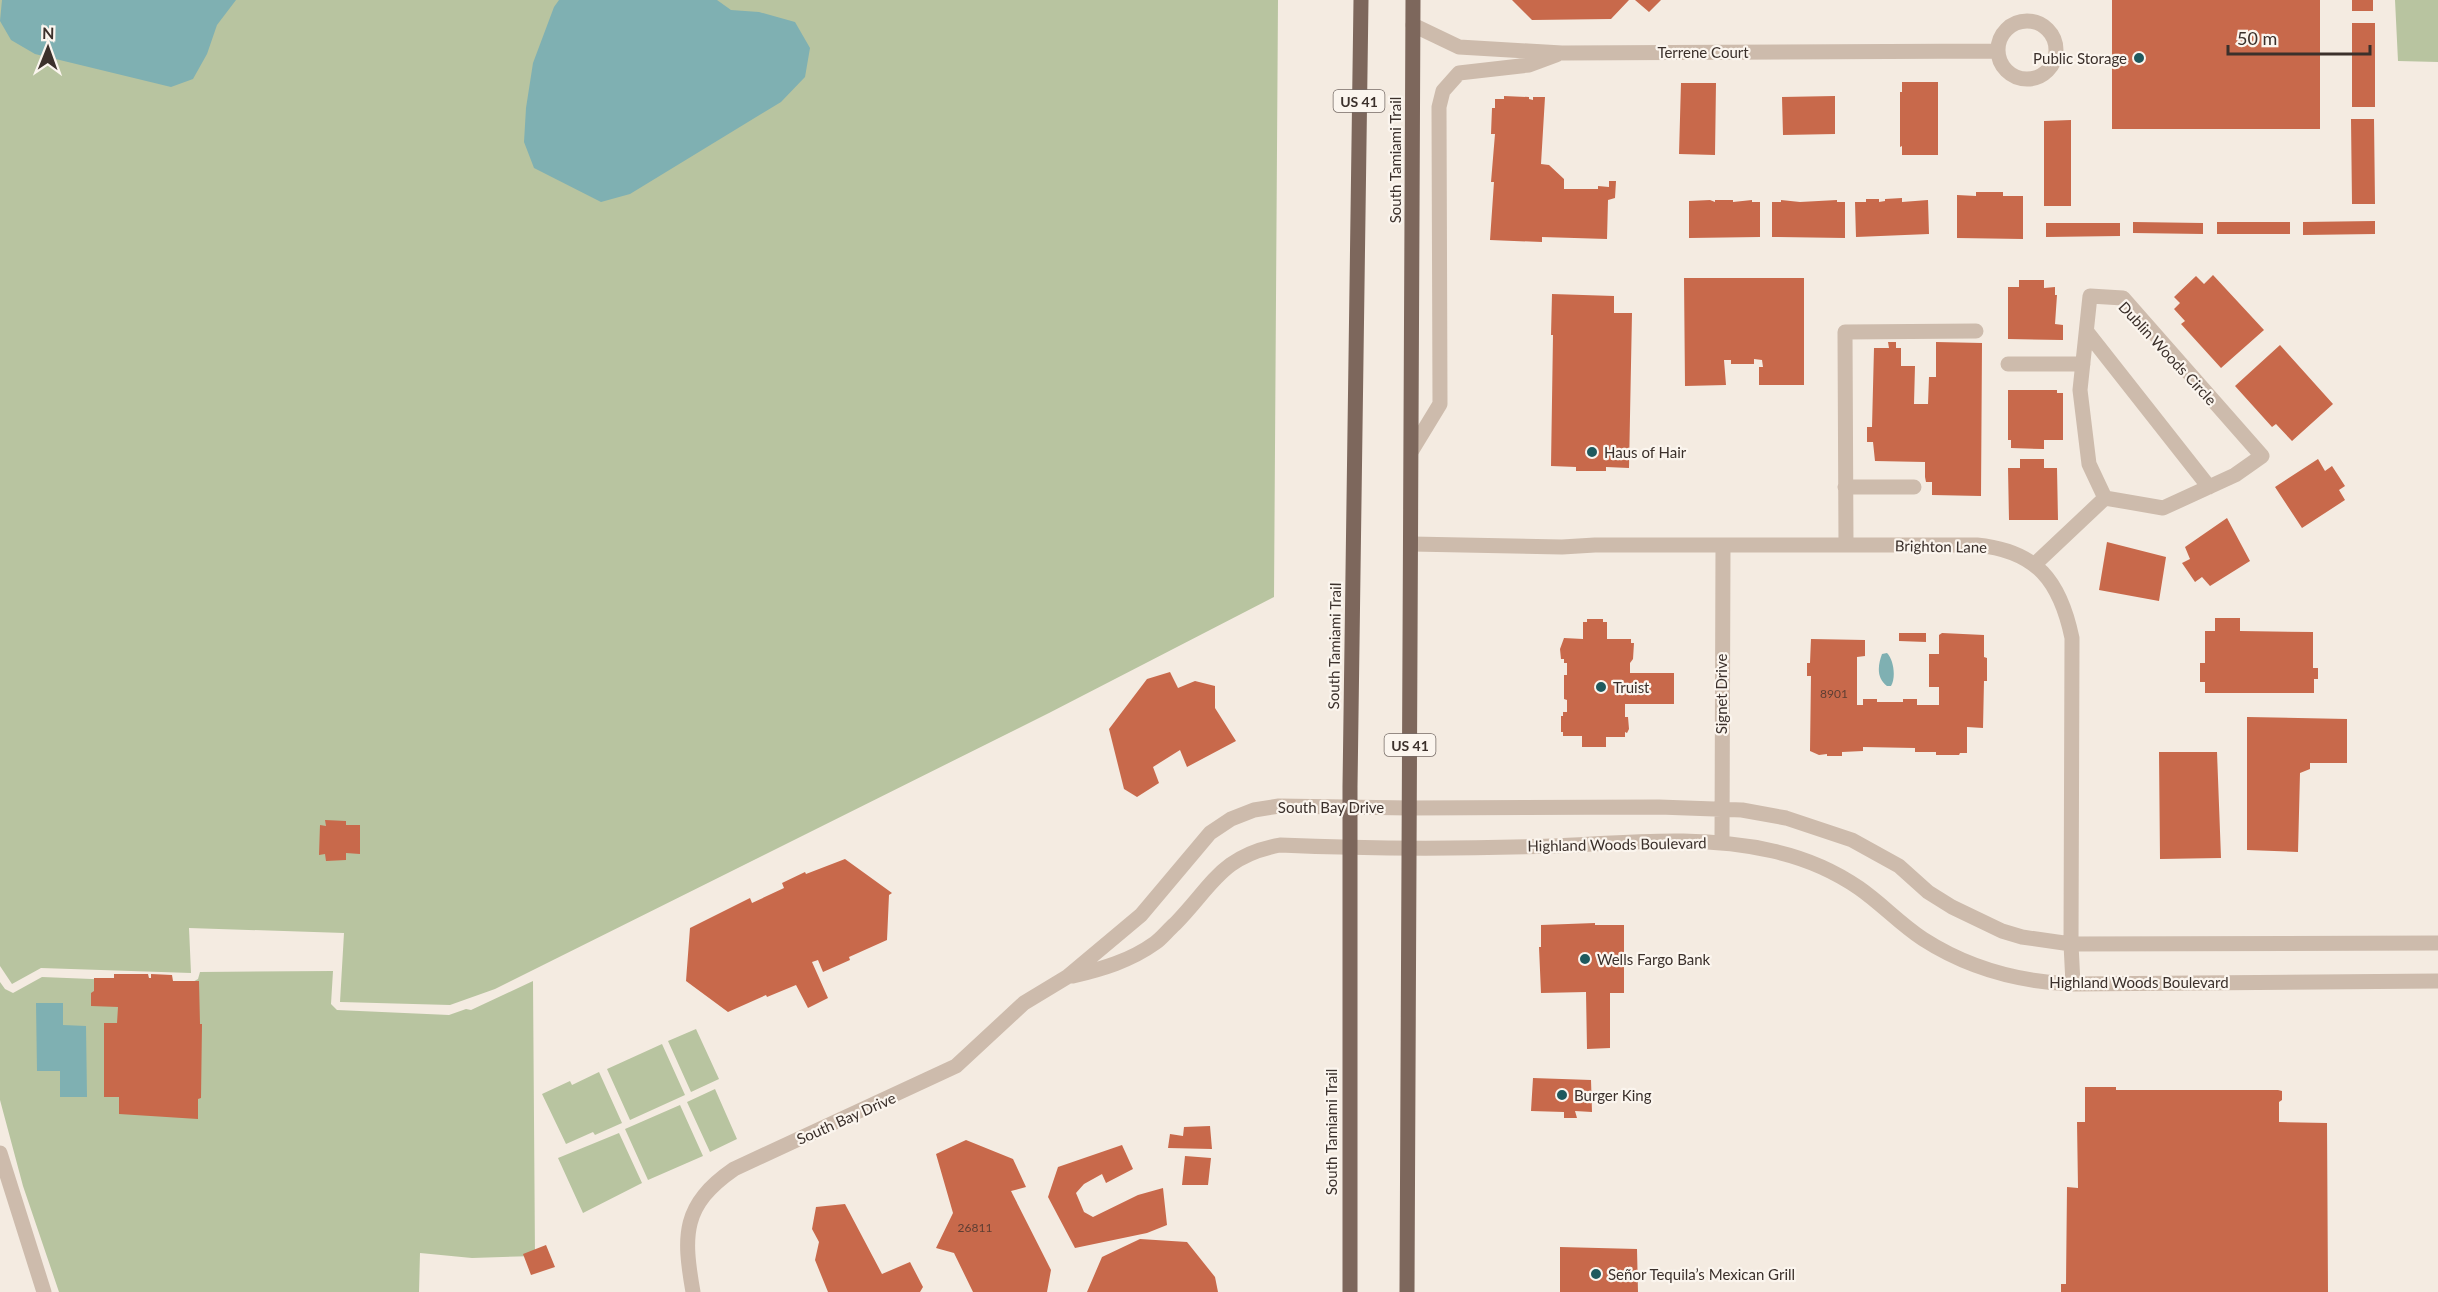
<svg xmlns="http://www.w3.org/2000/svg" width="2438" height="1292" font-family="Lato,sans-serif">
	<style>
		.green { fill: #b8c4a0 }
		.water { fill: #7fb0b2 }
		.building { fill: #c8694b }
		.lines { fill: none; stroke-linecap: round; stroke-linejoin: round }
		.minor { stroke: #cdbbac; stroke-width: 15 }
		.primary { stroke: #7d675c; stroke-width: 15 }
		.poi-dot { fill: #1f5a5e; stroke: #fbf5ee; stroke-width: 2 }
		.labels { text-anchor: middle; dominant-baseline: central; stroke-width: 4.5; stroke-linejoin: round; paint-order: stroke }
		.number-label { font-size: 12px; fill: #5e3e33 }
		.shield { fill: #fbf5ee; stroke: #756b66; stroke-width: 1.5 }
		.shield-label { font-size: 14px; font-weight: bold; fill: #3b302b }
		.street-label { font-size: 15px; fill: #3b302b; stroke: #fbf5ee }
		.poi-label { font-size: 15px; fill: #3b302b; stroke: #fbf5ee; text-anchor: start }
	</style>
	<rect width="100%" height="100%" fill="#f4ebe1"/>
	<path class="green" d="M 0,0 L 1278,0 L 1274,597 L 1049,713 L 495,989 L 450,1005 L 340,1002 L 344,933 L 189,928 L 191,973 L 41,968 L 12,984 L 0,966 Z
		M 2395,0 L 2438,0 L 2438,62 L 2398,61 Z
		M 333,971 L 331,1004 L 337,1010 L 449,1015 L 466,1009 L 471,1010 L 533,981 L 535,1256 L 472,1258 L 420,1253 L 419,1292 L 59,1292 L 23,1186 L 0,1100 L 0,982 L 5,989 L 13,993 L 42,977 L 191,983 L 198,979 L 200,972 Z
		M 696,1029 L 719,1079 L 691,1092 L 668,1041 Z
		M 662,1044 L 685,1095 L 630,1120 L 607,1069 Z
		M 599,1072 L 622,1123 L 595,1135 L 593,1132 L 566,1144 L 542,1094 L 570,1081 L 572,1085 Z
		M 715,1089 L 737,1139 L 710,1152 L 687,1102 Z
		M 680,1105 L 703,1156 L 648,1180 L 625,1129 Z
		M 619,1133 L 642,1183 L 583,1213 L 558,1158 Z"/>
	<path class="water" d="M 2,0 L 236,0 L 217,25 L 207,54 L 193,79 L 171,87 L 35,54 L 11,40 L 0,21 Z
		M 559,0 L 717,0 L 731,10 L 759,12 L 795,22 L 810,48 L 805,77 L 781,102 L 630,194 L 601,202 L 534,168 L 524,142 L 526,108 L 533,63 L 554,7 Z
		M 1887,653 C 1894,660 1896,678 1891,686 L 1887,686 C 1876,678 1878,665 1882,654 Z
		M 36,1003 L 63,1003 L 63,1025 L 86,1026 L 87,1097 L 60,1097 L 60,1071 L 37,1071 Z"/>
	<path class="building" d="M 1512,0 L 1629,0 L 1611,19 L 1532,20 Z
		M 1635,0 L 1661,0 L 1649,12 Z
		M 2112,0 L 2320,0 L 2320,129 L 2112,129 Z
		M 2352,0 L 2373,0 L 2373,11 L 2352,11 Z
		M 2352,23 L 2375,23 L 2375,107 L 2352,107 Z
		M 1902,82 L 1938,82 L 1938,155 L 1902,155 L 1902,146 L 1900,147 L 1900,92 L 1902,92 Z
		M 1681,83 L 1716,83 L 1715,155 L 1679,154 Z
		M 1504,96 L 1529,97 L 1529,99 L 1533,100 L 1533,97 L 1545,97 L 1541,164 L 1549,165 L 1564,179 L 1564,189 L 1598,189 L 1598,186 L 1609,187 L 1609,181 L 1616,181 L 1615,198 L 1608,200 L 1607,239 L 1542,237 L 1542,242 L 1490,240 L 1494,182 L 1491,182 L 1495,134 L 1491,134 L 1492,108 L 1495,108 L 1495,99 L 1504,99 Z
		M 1835,96 L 1835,134 L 1783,135 L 1782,97 Z
		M 2351,119 L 2374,119 L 2375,204 L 2352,204 Z
		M 2071,120 L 2071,206 L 2044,206 L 2044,121 Z
		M 1976,192 L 2003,192 L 2003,196 L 2023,196 L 2023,239 L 1957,238 L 1957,195 L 1976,196 Z
		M 1902,198 L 1902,202 L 1928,200 L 1929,234 L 1856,237 L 1855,202 L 1866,202 L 1866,199 L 1879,199 L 1879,202 L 1885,201 L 1885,199 Z
		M 1710,200 L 1715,202 L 1715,200 L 1733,200 L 1733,202 L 1752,200 L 1752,202 L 1760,202 L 1760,237 L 1689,238 L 1689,201 Z
		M 1781,200 L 1800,202 L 1837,200 L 1837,202 L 1845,202 L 1845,238 L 1772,237 L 1772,202 L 1781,202 Z
		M 2375,221 L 2375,234 L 2303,235 L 2303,222 Z
		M 2133,222 L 2203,223 L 2203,234 L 2133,233 Z
		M 2217,222 L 2290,222 L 2290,234 L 2217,234 Z
		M 2046,223 L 2120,223 L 2120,236 L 2046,237 Z
		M 2213,275 L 2264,330 L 2221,368 L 2181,324 L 2185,321 L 2174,309 L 2180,303 L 2174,297 L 2196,276 L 2204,284 Z
		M 1684,278 L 1804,278 L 1804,385 L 1759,385 L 1759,367 L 1763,367 L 1762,360 L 1754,359 L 1754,364 L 1731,364 L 1731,360 L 1724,360 L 1726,385 L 1685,386 Z
		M 2019,280 L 2044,280 L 2044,288 L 2055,287 L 2055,295 L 2057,295 L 2055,324 L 2063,325 L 2063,340 L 2008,339 L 2008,287 L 2019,287 Z
		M 1552,294 L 1614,296 L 1614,313 L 1632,313 L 1629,468 L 1606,467 L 1606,471 L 1576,471 L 1576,467 L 1551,466 L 1553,335 L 1551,335 Z
		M 1888,342 L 1896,342 L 1896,348 L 1901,348 L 1901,366 L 1915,366 L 1914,404 L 1928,404 L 1929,377 L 1936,377 L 1936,342 L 1982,343 L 1981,496 L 1932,495 L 1932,482 L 1926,482 L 1925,477 L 1925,462 L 1875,461 L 1873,442 L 1867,442 L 1867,427 L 1872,427 L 1874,348 L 1889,348 Z
		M 2280,345 L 2333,404 L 2292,441 L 2276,424 L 2272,427 L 2235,386 Z
		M 2008,390 L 2057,390 L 2057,393 L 2063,393 L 2063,440 L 2044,440 L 2044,449 L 2011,448 L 2011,440 L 2008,440 Z
		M 2020,459 L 2044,459 L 2044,468 L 2057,468 L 2058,520 L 2009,520 L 2008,468 L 2020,468 Z
		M 2318,459 L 2325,471 L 2332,466 L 2345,486 L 2339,490 L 2345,500 L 2302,528 L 2275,487 Z
		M 2227,518 L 2250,561 L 2210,586 L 2202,577 L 2195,582 L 2182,563 L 2190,559 L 2185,547 Z
		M 2107,542 L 2166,557 L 2159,601 L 2099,590 Z
		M 2215,618 L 2240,618 L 2240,631 L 2313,632 L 2313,668 L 2318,668 L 2318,679 L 2314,679 L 2314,693 L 2205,693 L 2205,682 L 2200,682 L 2200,663 L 2205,663 L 2205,631 L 2215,631 Z
		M 1587,619 L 1603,619 L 1603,622 L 1607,622 L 1607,639 L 1631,639 L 1631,643 L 1634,643 L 1633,659 L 1630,663 L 1630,673 L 1674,673 L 1674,704 L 1625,704 L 1625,717 L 1628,717 L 1629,729 L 1627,733 L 1625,732 L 1625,737 L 1606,737 L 1606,747 L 1582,747 L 1582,736 L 1563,736 L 1563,732 L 1561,732 L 1561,716 L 1563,716 L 1563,712 L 1567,712 L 1567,700 L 1564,699 L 1564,675 L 1567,675 L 1567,663 L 1564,663 L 1564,659 L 1561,659 L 1560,649 L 1564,638 L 1583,639 L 1583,622 L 1587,622 Z
		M 1899,633 L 1926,633 L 1926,642 L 1899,641 Z
		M 1942,633 L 1984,635 L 1984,657 L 1987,658 L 1987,681 L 1984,681 L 1983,728 L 1967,727 L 1967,753 L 1960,753 L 1959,755 L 1936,755 L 1936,752 L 1915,752 L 1915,748 L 1863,747 L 1863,751 L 1842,752 L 1842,756 L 1827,756 L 1827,754 L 1819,755 L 1810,751 L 1811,676 L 1807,676 L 1807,663 L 1810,663 L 1811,639 L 1865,640 L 1865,656 L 1857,657 L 1857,705 L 1863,705 L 1863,699 L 1877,699 L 1877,702 L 1903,702 L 1903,699 L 1917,699 L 1917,705 L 1939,705 L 1939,687 L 1929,687 L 1929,654 L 1939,654 L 1939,635 Z
		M 1170,672 L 1178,688 L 1195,681 L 1215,686 L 1215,708 L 1236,741 L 1187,767 L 1180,750 L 1153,767 L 1159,783 L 1137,797 L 1124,789 L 1109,729 L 1147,679 Z
		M 2247,717 L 2347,719 L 2347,763 L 2310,763 L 2310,769 L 2300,773 L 2298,852 L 2247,850 Z
		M 2159,752 L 2217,752 L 2221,858 L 2160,859 Z
		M 325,820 L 346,821 L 346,825 L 360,825 L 360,854 L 346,853 L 346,860 L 326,861 L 325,854 L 319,855 L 320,825 L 326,826 Z
		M 845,859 L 892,893 L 889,895 L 887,940 L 849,957 L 850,960 L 823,972 L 818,960 L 812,962 L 828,998 L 808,1008 L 796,985 L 767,997 L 766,995 L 728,1012 L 686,981 L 690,928 L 750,898 L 752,903 L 784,888 L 782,883 L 805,872 L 806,874 Z
		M 1595,923 L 1595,925 L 1624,925 L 1624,993 L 1610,993 L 1610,1048 L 1587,1049 L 1586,992 L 1541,993 L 1539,947 L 1541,947 L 1541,925 Z
		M 114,974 L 148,974 L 149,978 L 151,978 L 151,974 L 172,975 L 173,981 L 199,981 L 200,1024 L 202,1024 L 201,1098 L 198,1099 L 198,1119 L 119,1114 L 119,1097 L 104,1097 L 104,1023 L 117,1023 L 118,1007 L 91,1006 L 91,993 L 94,991 L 94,978 L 114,978 Z
		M 1533,1078 L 1591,1080 L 1592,1112 L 1575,1111 L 1577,1118 L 1564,1118 L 1564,1112 L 1531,1111 Z
		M 2085,1087 L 2116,1087 L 2116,1090 L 2278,1090 L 2282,1091 L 2282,1100 L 2279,1102 L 2279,1122 L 2327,1123 L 2328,1292 L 2061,1292 L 2061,1284 L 2066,1284 L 2067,1187 L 2078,1188 L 2077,1122 L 2085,1122 Z
		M 1210,1126 L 1212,1149 L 1168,1148 L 1170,1134 L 1183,1136 L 1184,1127 Z
		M 966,1140 L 1013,1159 L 1026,1187 L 1011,1191 L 1051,1270 L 1047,1292 L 973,1292 L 954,1253 L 936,1248 L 953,1213 L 936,1154 Z
		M 1122,1145 L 1133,1169 L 1106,1183 L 1102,1174 L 1084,1184 L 1076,1193 L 1084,1212 L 1093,1217 L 1138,1195 L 1163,1188 L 1167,1225 L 1147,1233 L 1075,1248 L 1048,1197 L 1058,1167 Z
		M 1185,1156 L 1211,1158 L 1208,1185 L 1182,1185 Z
		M 845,1204 L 882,1274 L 910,1262 L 923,1287 L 920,1292 L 828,1292 L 815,1260 L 819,1242 L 812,1229 L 816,1207 Z
		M 1140,1239 L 1187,1242 L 1215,1277 L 1218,1292 L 1087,1292 L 1102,1257 Z
		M 546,1245 L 555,1267 L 531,1275 L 523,1254 Z
		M 1560,1247 L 1637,1249 L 1638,1292 L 1560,1292 Z"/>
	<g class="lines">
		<path class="minor" d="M1998 50a29 29 0 1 1 58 0a29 29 0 1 1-58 0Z
			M 1413,25 L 1459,47 L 1562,53 L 1998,51
			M 2087,332 L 2209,487
			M 2008,364 L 2083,364
			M 1412,450 L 1440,404 L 1439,107 L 1443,91 L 1459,73 L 1529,65 L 1556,55
			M 1845,487 L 1914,487
			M 1412,544 L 1562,547 L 1595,545 L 1977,545 C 2037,551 2060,581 2072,638 L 2071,944 L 2073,984
			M 1846,545 L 1845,332 L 1976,331
			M 2035,564 L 2105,498 L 2163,508 L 2235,475 L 2262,456 L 2123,298 L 2090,296 L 2080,390 L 2089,464 L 2105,498
			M 1722,843 L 1723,545
			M 1073,976 C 1102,969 1130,961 1155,943 C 1162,938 1168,930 1175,924 C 1213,885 1221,856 1280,845 C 1370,849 1461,849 1551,846 C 1625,843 1700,834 1773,851 C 1804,858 1833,870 1859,888 C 1882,904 1900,924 1923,939 C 1968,968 2020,982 2073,984 L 2438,981
			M 0,1153 L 44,1292
			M 693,1292 C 683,1235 682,1205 734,1169 L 956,1066 L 1024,1003 L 1067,977 L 1141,915 L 1210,833 L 1231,819 L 1254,810 L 1279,806 L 1409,808 L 1659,807 L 1742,810 L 1786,818 L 1852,840 L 1899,866 L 1928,892 L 1952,907 L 2002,931 L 2022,937 L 2071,944 L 2438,943"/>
		<path class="primary" d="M 1350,1292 L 1350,787 L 1361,0
			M 1407,1292 L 1413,0"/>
	</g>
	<g class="poi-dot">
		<circle cx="2139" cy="58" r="6"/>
		<circle cx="1592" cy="452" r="6"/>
		<circle cx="1601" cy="687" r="6"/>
		<circle cx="1585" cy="959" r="6"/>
		<circle cx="1562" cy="1095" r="6"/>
		<circle cx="1596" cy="1274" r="6"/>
	</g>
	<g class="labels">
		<g class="number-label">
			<text x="1834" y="693">8901</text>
			<text x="975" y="1227">26811</text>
		</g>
		<g class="shield">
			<rect x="1333.5" y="90" width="51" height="22" rx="4.5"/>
			<rect x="1384.5" y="734" width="51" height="22" rx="4.5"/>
		</g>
		<g class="shield-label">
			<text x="1359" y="101">US 41</text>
			<text x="1410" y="745">US 41</text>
		</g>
		<g class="street-label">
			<text x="1703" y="52">Terrene Court</text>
			<text transform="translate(1395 160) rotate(-90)">South Tamiami Trail</text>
			<text transform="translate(2168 353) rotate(47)">Dublin Woods Circle</text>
			<text transform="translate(1941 546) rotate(1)">Brighton Lane</text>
			<text transform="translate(1334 646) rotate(-89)">South Tamiami Trail</text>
			<text transform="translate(1721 694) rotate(-90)">Signet Drive</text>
			<text x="1331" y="807">South Bay Drive</text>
			<text transform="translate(1617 844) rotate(-1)">Highland Woods Boulevard</text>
			<text x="2139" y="982">Highland Woods Boulevard</text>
			<text transform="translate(846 1118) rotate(-24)">South Bay Drive</text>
			<text transform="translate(1331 1132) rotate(-90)">South Tamiami Trail</text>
		</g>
		<g class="poi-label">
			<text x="2127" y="58" text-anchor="end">Public Storage</text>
			<text x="1604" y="452">Haus of Hair</text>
			<text x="1613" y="687">Truist</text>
			<text x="1597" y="959">Wells Fargo Bank</text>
			<text x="1574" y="1095">Burger King</text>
			<text x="1608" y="1274">Señor Tequila’s Mexican Grill</text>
		</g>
	</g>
	<g transform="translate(48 48) rotate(1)" stroke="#fbf5ee" stroke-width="4.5" paint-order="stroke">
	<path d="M0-4.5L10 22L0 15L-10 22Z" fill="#3b302b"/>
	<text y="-9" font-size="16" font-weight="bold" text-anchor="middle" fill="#3b302b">N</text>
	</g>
	<path d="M2228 45v9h142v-9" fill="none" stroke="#3b302b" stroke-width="3"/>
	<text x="2237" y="45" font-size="18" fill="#3b302b" stroke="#fbf5ee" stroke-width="4.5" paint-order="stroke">50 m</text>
</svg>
